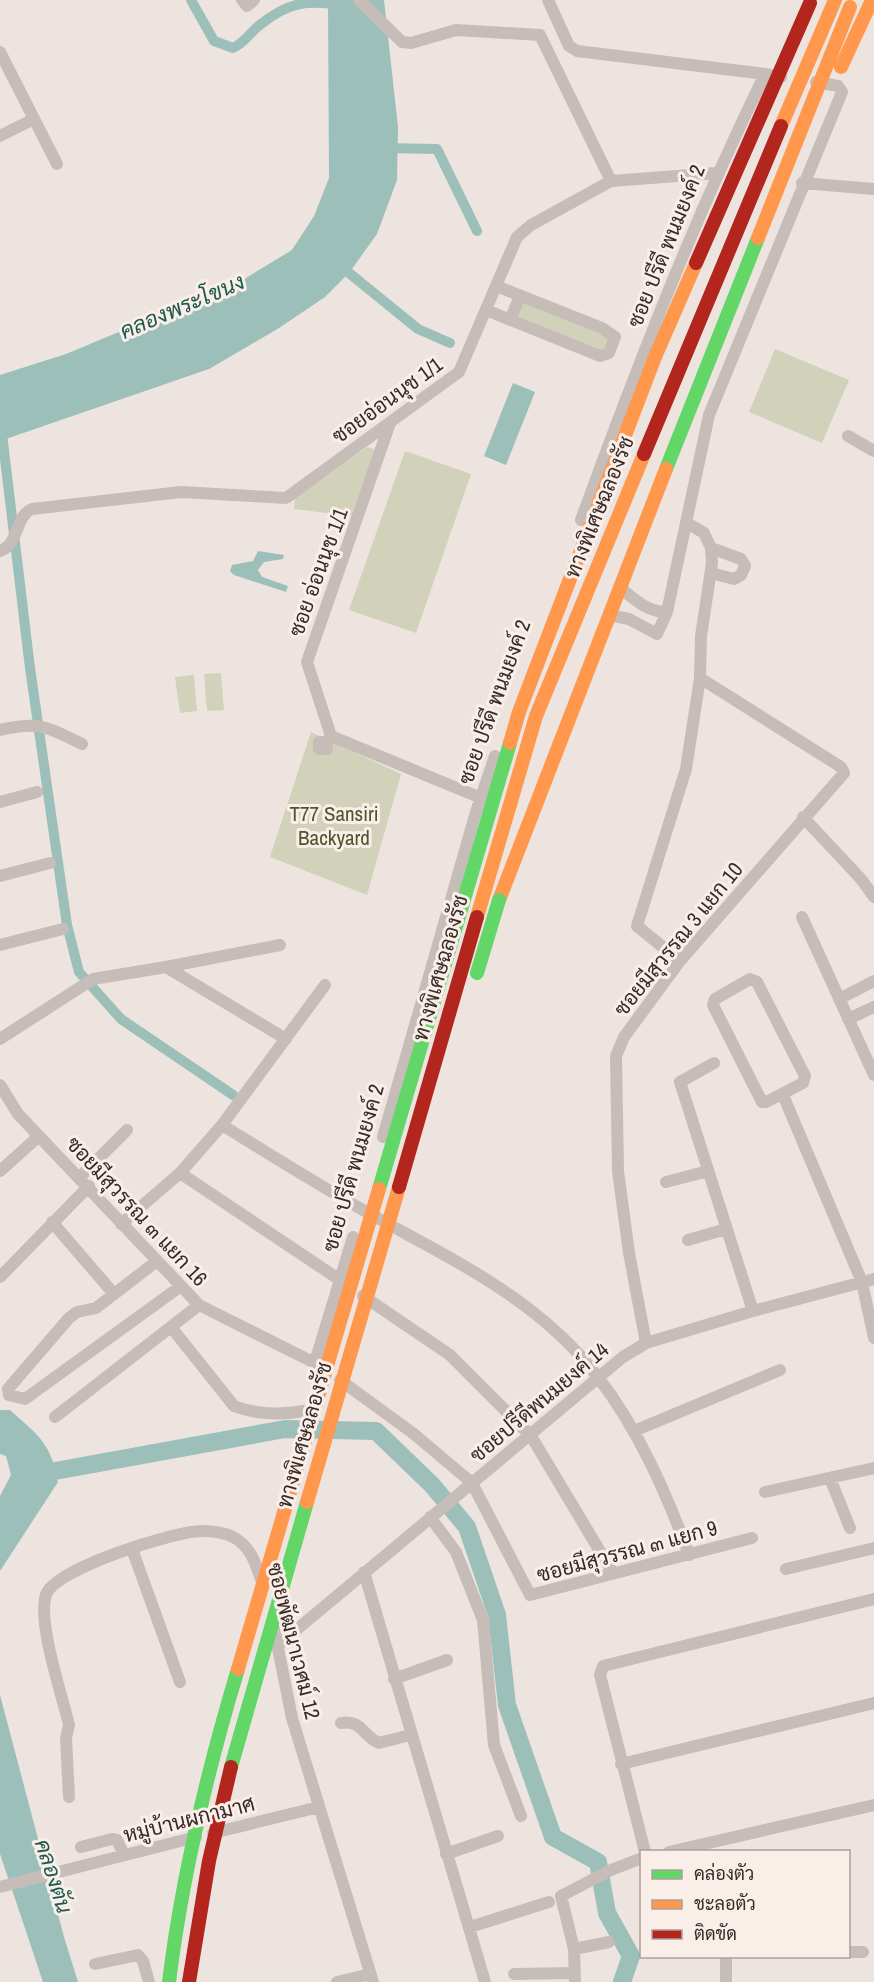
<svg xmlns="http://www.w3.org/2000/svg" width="874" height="1982" font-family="'Archivo Narrow',Sarabun,sans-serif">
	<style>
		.green { fill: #d2d1ba }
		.water { fill: #9cbfb9 }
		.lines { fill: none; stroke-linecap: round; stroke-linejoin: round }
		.canal { stroke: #9cbfb9; stroke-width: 10 }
		.river { stroke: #9cbfb9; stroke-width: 18 }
		.street { stroke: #c6bdb9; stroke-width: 12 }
		.fast { stroke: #63d668; stroke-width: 14 }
		.slow { stroke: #ff974d; stroke-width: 14 }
		.fast-bridge { stroke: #63d668; stroke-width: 14 }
		.slow-bridge { stroke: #ff974d; stroke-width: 14 }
		.jam-bridge { stroke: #b3261e; stroke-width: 14 }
		.labels { text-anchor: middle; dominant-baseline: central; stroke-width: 6; stroke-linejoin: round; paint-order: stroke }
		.street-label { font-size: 21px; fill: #372a28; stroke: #faeee8 }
		.park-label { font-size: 21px; fill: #4e552b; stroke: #faeee8 }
		.water-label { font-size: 22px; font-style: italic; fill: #1d5951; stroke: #faeee8 }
	</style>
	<rect width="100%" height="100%" fill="#ede4e0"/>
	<path class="green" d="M 521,299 L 606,334 L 609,338 L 607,349 L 599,352 L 515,318 Z
		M 775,349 L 849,380 L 822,443 L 749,412 Z
		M 367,447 L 374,449 L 374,453 L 351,516 L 294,509 L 295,498 Z
		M 405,451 L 471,474 L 416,633 L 349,610 Z
		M 221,673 L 224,710 L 207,711 L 204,674 Z
		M 194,675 L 197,711 L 180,713 L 175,677 Z
		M 311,732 L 401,774 L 367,895 L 270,857 Z"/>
	<path class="water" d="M 328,0 L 384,0 L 398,127 L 397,180 L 377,234 L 349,273 L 325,297 L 279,328 L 209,369 L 0,441 L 0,375 L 66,354 L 241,281 L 292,250 L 314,216 L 329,178 Z
		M 513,383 L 535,392 L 506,465 L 484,456 Z
		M 258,551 L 284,555 L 283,559 L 264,562 L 258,570 L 262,577 L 288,586 L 286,592 L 234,575 L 230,571 L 232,565 L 253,561 Z
		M 0,1410 L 10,1410 C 39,1436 51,1443 58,1482 L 0,1571 L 0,1496 L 11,1475 L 6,1456 L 0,1454 Z
		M 0,1695 L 64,1937 L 78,1982 L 43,1982 L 0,1854 Z"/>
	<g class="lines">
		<path class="canal" d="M 191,0 L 214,41 L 233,48 C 246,42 250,32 261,24 C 289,2 307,0 340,5
			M 384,148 L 437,149 L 477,231
			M 338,264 L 418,329 L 450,343
			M 0,417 L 30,668 L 67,925 L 79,972 L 121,1019 L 233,1095"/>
		<path class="river" d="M 33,1475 L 285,1429 L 376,1431 L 432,1485 L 467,1527 L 497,1615 L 507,1705 L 553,1837 L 598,1862 L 607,1913 L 631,1956 L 622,1982"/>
		<path class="street" d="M 242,0 L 247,6 L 254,0
			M 548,0 L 569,46 L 577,51 L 765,74
			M 0,52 L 57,164
			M 0,136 L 34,119
			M 611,181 L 717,173
			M 802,183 L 874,189
			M 486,310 L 600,356 L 609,353 L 615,337 L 602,328 L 496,286
			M 510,320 L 520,296
			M 390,423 L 307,662 L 331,736 L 481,798
			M 848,436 L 874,451
			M 581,520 C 636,369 694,219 765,74 L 781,77
			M 0,551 C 19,545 15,516 32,509 L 181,492 L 286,498 L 459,372 L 517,237 L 531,225 L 611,181 L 540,35 L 456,30 L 411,43 L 402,42 L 359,0
			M 711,573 L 734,579 L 741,575 L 745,566 L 741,559 L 711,548
			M 619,587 C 634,599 647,612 667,612
			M 609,615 L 629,619 L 657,634 L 667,612 L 709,415 L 842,92 L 838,86 L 816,82
			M 0,730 C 40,721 45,726 82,744
			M 326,742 L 319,742 L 319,749 L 327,749 L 326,742 L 331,736
			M 0,802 L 37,792
			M 803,817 L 861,879 L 874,897
			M 0,876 L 50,863
			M 802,917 L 874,1075
			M 0,945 L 63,929
			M 680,961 L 637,926 L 686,769 L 700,678 L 701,636 L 712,563 L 711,548 L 704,533 L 687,523
			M 166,967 L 280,945
			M 750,979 L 757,982 L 805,1076 L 803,1083 L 766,1102 L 762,1102 L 713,1005 L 715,999 Z
			M 839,999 L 874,981
			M 848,1019 L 874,1007
			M 0,1039 L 93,979 L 166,967 L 286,1039
			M 714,1063 L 680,1082 L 753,1311
			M 0,1085 L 18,1114 L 199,1305 L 321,1366
			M 783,1095 L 862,1282 L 874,1338
			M 222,1125 C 269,1154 315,1183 363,1210 C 448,1258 537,1297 598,1377 C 639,1431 666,1492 689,1555
			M 383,1137 L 476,812 L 495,756
			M 0,1171 L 39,1136
			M 180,1173 L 346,1284
			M 80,1177 L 127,1130
			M 666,1182 L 708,1171
			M 52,1222 L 114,1294
			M 121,1224 L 180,1173 L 222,1125 L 325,985
			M 688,1240 L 726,1229
			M 157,1261 L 96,1308 L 77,1312 L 69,1318 L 8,1389 L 9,1395 L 25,1399 L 181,1286
			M 0,1277 L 89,1186
			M 363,1296 L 450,1355 L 531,1436 L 613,1573
			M 171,1327 L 234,1406 C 257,1415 281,1415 304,1411
			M 646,1343 L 629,1253 L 618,1171 L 616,1056 L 624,1037 L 680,961 L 844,773 L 841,767 L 700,678
			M 315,1362 L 353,1237
			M 340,1380 L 414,1434 L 472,1483 L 530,1595 L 752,1538
			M 55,1417 L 199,1305
			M 634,1431 L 780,1370
			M 830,1478 L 850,1528
			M 765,1492 L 874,1468
			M 430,1517 L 456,1552 L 483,1620 L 494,1745 L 521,1816
			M 132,1549 L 180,1682
			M 786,1569 L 874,1548
			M 364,1572 L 485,1982
			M 274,1628 L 292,1718 L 373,1982
			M 277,1646 L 623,1357 L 646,1343 L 753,1311 L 874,1279
			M 394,1679 L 447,1660
			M 341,1723 C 362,1719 362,1736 379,1743 L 410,1735
			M 621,1764 L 874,1703
			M 69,1797 L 66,1738 L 69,1725 C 62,1695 37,1622 46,1595 C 54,1569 174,1531 202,1531 C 212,1531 225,1533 233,1537 C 251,1546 256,1565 262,1582
			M 213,1833 L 319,1807
			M 81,1847 L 112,1839 L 117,1840 L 124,1855
			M 645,1852 L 600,1675 L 603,1666 L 874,1599
			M 669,1852 L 874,1805
			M 446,1854 L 498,1836
			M 0,1887 L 196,1837
			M 470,1927 L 549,1902
			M 574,1949 L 609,1942
			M 848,1952 L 863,1952
			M 726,1956 L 726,1982
			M 95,1964 L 138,1955 L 143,1961 L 149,1982
			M 514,1974 L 574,1973
			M 337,1982 L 370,1974
			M 575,1982 L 574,1949 L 561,1896 L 611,1870 L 642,1858"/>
		<path class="fast" d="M 666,469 L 758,238"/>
		<path class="slow" d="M 499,900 L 666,469"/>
		<path class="fast-bridge" d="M 477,973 L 499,900
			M 379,1189 L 510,743
			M 231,1767 L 307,1502
			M 169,1982 C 182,1876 207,1772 238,1669"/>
		<path class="slow-bridge" d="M 841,67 L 872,0
			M 781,126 L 835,0
			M 758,238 L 850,7
			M 510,743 L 519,712 L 655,357 L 696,263
			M 477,917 L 536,716 L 644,454
			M 307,1502 L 399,1187
			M 238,1669 L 379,1189"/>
		<path class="jam-bridge" d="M 696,263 L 810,3
			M 644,454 L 781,126
			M 399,1187 L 477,917
			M 189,1982 L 209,1861 L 231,1767"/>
	</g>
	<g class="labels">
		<g class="street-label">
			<text transform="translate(666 246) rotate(-68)">ซอย ปรีดี พนมยงค์ 2</text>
			<text transform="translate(387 400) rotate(-36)">ซอยอ่อนนุช 1/1</text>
			<text transform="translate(599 507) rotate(-68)">ทางพิเศษฉลองรัช</text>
			<text transform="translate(318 572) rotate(-70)">ซอย อ่อนนุช 1/1</text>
			<text transform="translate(494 702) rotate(-70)">ซอย ปรีดี พนมยงค์ 2</text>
			<text transform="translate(678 939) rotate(-51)">ซอยมีสุวรรณ 3 แยก 10</text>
			<text transform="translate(440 968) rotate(-74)">ทางพิเศษฉลองรัช</text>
			<text transform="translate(353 1168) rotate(-74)">ซอย ปรีดี พนมยงค์ 2</text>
			<text transform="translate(137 1211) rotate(47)">ซอยมีสุวรรณ ๓ แยก 16</text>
			<text transform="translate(539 1402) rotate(-40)">ซอยปรีดีพนมยงค์ 14</text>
			<text transform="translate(304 1435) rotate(-74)">ทางพิเศษฉลองรัช</text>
			<text transform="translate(627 1551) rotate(-15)">ซอยมีสุวรรณ ๓ แยก 9</text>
			<text transform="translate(294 1641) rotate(76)">ซอยพัฒนาเวศม์ 12</text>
			<text transform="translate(189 1819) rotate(-14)">หมู่บ้านผกามาศ</text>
		</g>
		<g class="park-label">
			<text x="334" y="813">T77 Sansiri<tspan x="334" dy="24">Backyard</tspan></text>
		</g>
		<g class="water-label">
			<text transform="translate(182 306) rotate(-23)">คลองพระโขนง</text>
			<text transform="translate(54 1876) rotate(72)">คลองตัน</text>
		</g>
	</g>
	<rect x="640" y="1850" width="210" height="108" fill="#faeee8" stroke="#aca09b" stroke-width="1.5"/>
	<rect x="652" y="1870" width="30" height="9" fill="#63d668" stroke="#aca09b" stroke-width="1.5"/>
	<text x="694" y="1880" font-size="18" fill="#372a28">คล่องตัว</text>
	<rect x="652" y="1900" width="30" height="9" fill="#ff974d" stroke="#aca09b" stroke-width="1.5"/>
	<text x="694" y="1910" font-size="18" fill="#372a28">ชะลอตัว</text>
	<rect x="652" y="1930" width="30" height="9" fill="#b3261e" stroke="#aca09b" stroke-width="1.5"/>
	<text x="694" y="1940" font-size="18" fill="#372a28">ติดขัด</text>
</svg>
